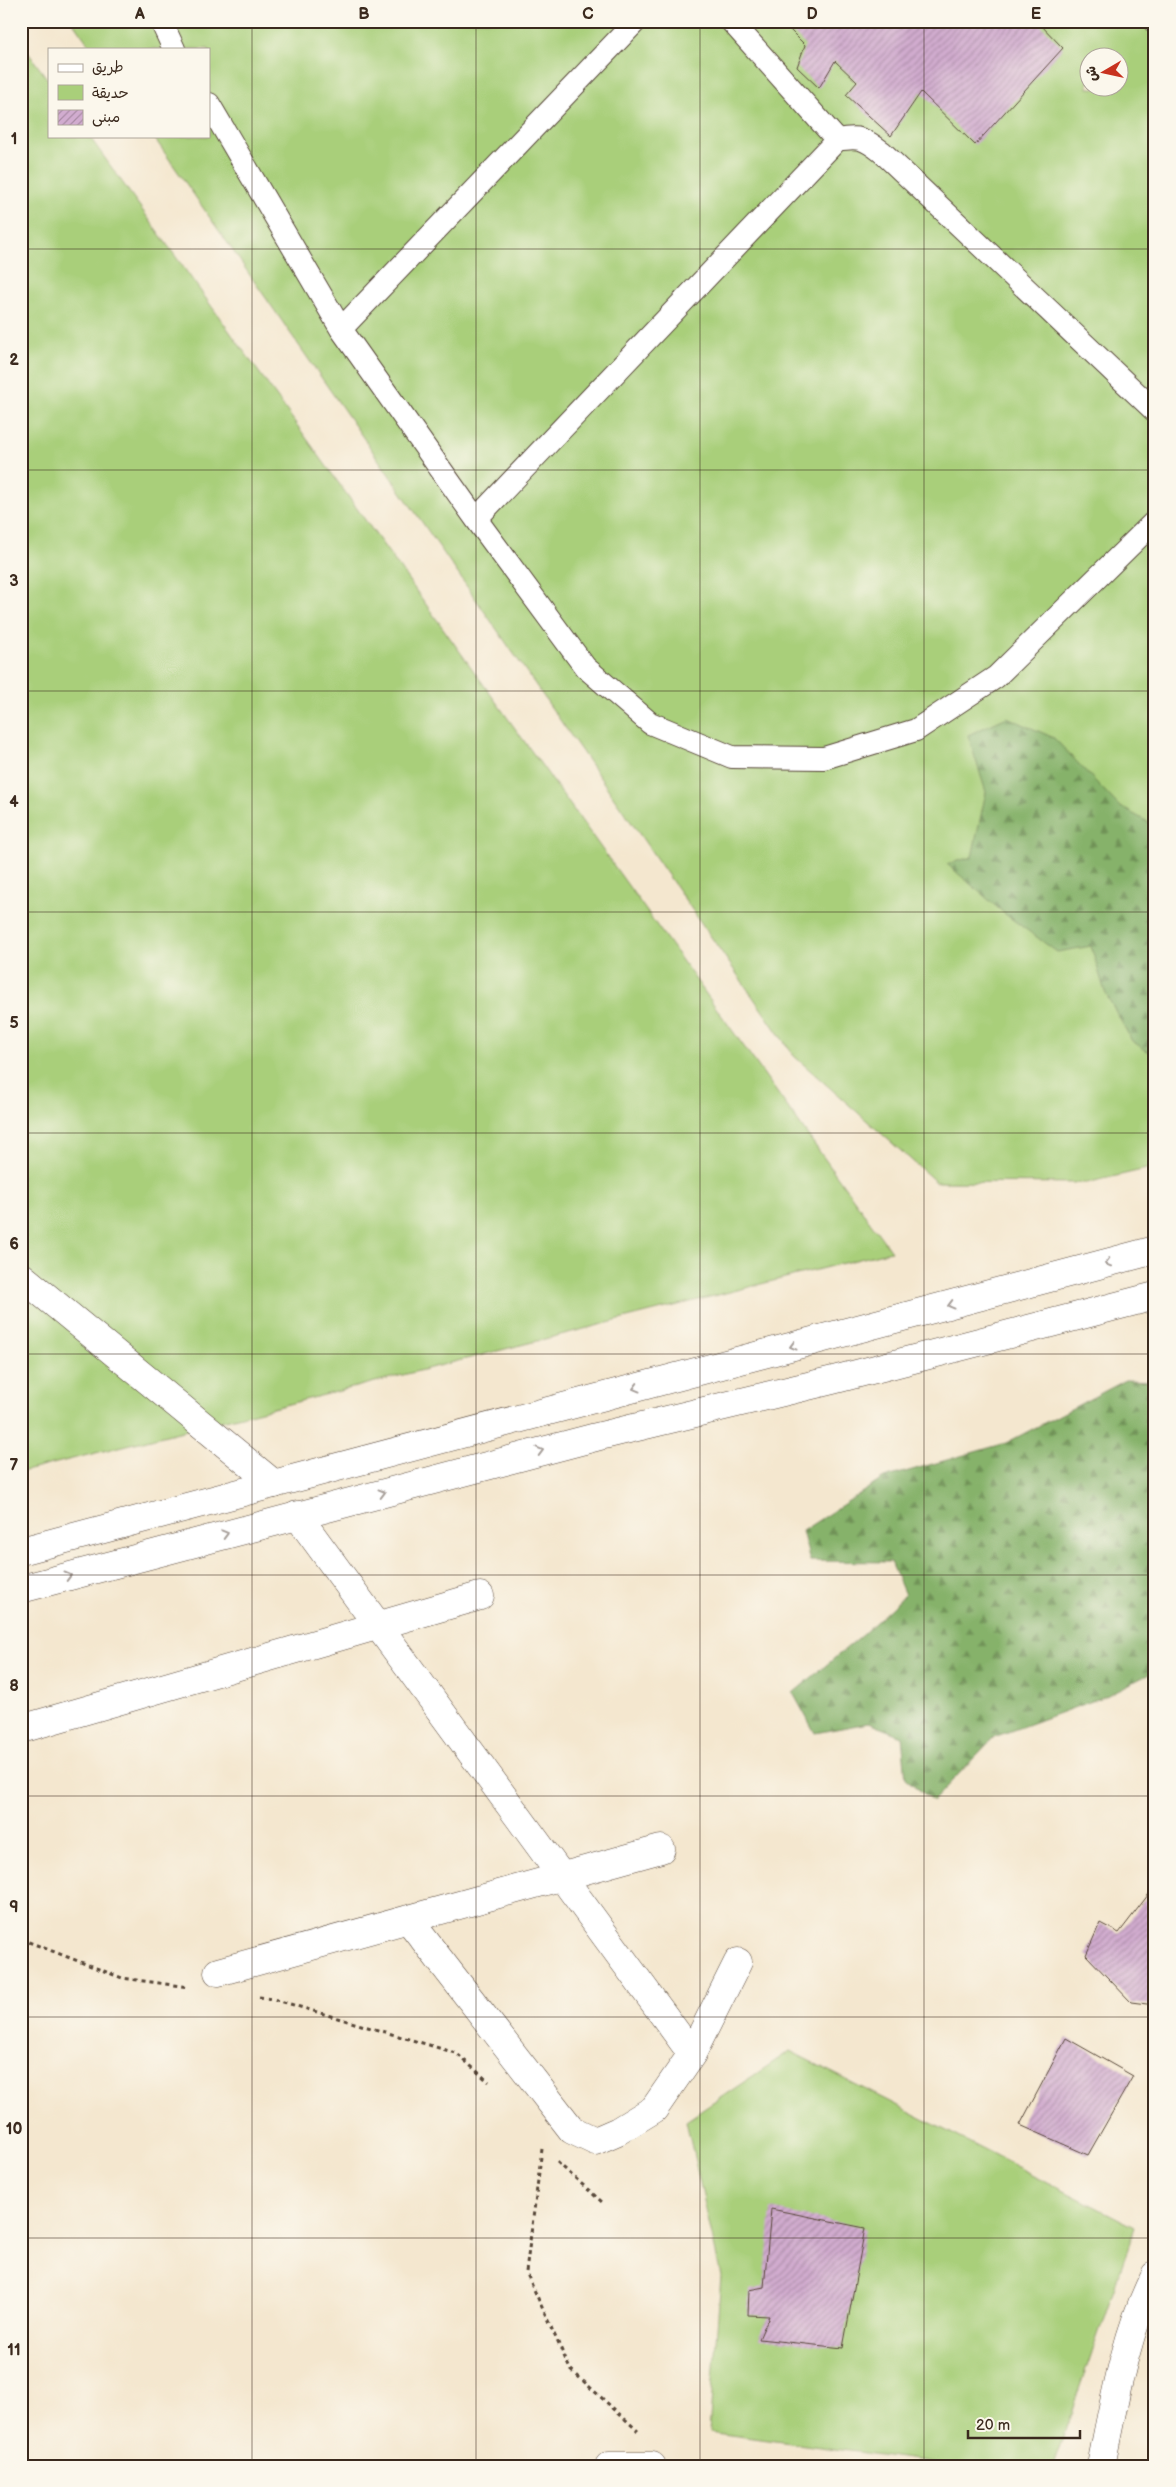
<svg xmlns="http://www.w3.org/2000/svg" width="1176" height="2487" font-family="'Balsamiq Sans','Playpen Sans Arabic',sans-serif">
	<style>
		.green { fill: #a9cf7a; stroke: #727c4c; fill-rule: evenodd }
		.forest { fill: url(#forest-firs); stroke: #606e44 }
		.building { fill: url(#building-hatch) }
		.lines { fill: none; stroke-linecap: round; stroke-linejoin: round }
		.lane-casing { stroke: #574639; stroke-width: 24 }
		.street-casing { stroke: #574639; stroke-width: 29 }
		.primary-casing { stroke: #574639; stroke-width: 29 }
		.path { stroke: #574639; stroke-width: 3; stroke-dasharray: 4 4; stroke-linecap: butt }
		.lane { stroke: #fff; stroke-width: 22 }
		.street { stroke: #fff; stroke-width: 28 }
		.primary { stroke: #fff; stroke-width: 28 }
		.oneway { stroke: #a79f9a }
		.grid { fill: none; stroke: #3b2a1e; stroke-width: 1; stroke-opacity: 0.55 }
		.neatline { fill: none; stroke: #3b2a1e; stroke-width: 2 }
		.grid-label { font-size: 16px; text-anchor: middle; font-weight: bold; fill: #3b2a1e }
	</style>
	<defs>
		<pattern id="forest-firs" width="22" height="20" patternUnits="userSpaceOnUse" patternTransform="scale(1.25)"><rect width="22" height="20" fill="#86b26a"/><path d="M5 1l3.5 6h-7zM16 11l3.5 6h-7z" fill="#6f9157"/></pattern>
		<pattern id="building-hatch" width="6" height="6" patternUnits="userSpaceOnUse" patternTransform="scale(1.25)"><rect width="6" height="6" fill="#d1accf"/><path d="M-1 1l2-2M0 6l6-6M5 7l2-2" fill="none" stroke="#ab8ca7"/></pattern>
	</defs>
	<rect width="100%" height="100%" fill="#fbf7ec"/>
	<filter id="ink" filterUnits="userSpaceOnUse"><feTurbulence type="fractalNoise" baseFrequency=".02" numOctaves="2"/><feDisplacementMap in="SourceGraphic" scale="10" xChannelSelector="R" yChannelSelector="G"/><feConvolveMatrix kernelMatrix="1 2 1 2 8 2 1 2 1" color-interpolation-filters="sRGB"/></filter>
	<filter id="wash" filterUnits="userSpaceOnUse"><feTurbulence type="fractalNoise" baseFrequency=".0096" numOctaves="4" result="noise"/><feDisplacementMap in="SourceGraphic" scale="20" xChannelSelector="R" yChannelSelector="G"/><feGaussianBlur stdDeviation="1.12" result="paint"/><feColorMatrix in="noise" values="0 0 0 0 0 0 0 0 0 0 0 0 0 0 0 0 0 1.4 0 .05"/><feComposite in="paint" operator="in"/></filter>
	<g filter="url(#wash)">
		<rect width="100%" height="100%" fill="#f4e7cf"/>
		<path class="green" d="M 72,21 L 1155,21 L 1155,1167 L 1086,1183 L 936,1182 L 794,1056 L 153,136 L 209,136 L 209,49 L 92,49 ZM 1088,58 L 1118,58 L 1118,88 L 1088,88 Z
			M 21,43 L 49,81 L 49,136 L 89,136 L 891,1251 L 21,1472 Z
			M 790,2051 L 1135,2227 L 1053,2466 L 961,2466 L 709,2432 L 721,2276 L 686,2121 Z"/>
		<path class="forest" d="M 1007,717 L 1054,738 L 1119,806 L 1155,826 L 1155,1056 L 1132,1041 L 1105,992 L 1091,946 L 1057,952 L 1005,914 L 947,864 L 972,857 L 986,792 L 968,735 Z
			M 1126,1380 L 1155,1381 L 1155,1671 L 1106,1696 L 994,1737 L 933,1801 L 906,1779 L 902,1736 L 868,1723 L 815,1733 L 793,1693 L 862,1635 L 905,1595 L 891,1562 L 810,1561 L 802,1531 L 884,1478 L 1006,1443 Z"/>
		<g id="blocks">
			<path class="building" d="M 781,21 L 1037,21 L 1063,48 L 975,145 L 921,92 L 891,136 L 846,95 L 857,82 L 835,61 L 819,88 L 797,67 L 805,45 Z
				M 1155,1886 L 1155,2005 L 1131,2002 L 1086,1955 L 1100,1923 L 1119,1933 Z
				M 1066,2038 L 1133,2076 L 1088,2155 L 1020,2125 Z
				M 771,2209 L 865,2228 L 843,2348 L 759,2339 L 769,2316 L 748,2315 L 749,2290 L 764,2287 Z"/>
		</g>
	</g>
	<g filter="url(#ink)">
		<use href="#blocks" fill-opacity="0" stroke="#574639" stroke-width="1"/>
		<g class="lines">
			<defs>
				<path id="lane" d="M 161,21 L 174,49
					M 731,21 L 837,140 C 859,136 864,138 882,152 L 1155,411
					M 1155,21 L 1155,22
					M 209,104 L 341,329 L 476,519 L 585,667 L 650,723 L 732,757 L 824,758 L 916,730 L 996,677 L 1155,521
					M 341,329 L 636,21
					M 476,519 L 837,140"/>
				<path id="street" d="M 21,1276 L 274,1484
					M 297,1515 L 692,2054
					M 21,1729 L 480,1596
					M 408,1919 L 572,2130 L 595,2141 L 618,2131 L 654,2109 L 692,2054 L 738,1962
					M 218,1972 L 661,1849
					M 609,2466 L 652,2466
					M 1101,2466 C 1114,2402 1125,2334 1155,2275"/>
				<path id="primary" d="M 21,1551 L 1155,1250
					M 21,1589 L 596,1437 L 833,1380 L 1155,1296"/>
			</defs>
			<use href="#lane" class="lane-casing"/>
			<use href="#street" class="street-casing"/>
			<use href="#primary" class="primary-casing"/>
			<path class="path" d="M 21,1939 L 122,1978 L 188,1987
				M 259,1997 L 273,1999 L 456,2053 L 489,2082
				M 542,2149 L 526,2272 L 570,2369 L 638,2431
				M 557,2162 L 602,2202"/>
			<use href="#lane" class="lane"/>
			<use href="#street" class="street"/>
			<use href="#primary" class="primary"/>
		</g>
		<defs><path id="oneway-chevron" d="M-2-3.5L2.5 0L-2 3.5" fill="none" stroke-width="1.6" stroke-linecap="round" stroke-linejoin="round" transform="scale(1.25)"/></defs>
		<g class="oneway">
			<use href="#oneway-chevron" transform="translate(1108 1263) rotate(165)"/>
			<use href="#oneway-chevron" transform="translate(951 1305) rotate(165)"/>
			<use href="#oneway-chevron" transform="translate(793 1346) rotate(165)"/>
			<use href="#oneway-chevron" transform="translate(636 1388) rotate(165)"/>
			<use href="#oneway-chevron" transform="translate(540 1451) rotate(-15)"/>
			<use href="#oneway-chevron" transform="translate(382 1493) rotate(-15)"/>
			<use href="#oneway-chevron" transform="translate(225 1534) rotate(-15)"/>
			<use href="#oneway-chevron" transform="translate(68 1576) rotate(-15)"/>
		</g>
	</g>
	<path class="grid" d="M 252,21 L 252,2466M 476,21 L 476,2466M 700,21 L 700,2466M 924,21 L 924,2466M 21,249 L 1155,249M 21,470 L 1155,470M 21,691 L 1155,691M 21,912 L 1155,912M 21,1133 L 1155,1133M 21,1354 L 1155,1354M 21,1575 L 1155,1575M 21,1796 L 1155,1796M 21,2017 L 1155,2017M 21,2238 L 1155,2238"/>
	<rect width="1176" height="2487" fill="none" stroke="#fbf7ec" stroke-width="55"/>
	<rect x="48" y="48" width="162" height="90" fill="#fbf7ec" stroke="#aea59a"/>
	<rect x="58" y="64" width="25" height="8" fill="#ffffff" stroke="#aea59a"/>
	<text x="92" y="72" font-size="15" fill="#3b2a1e">طريق</text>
	<rect x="58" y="85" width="25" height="15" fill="#a9cf7a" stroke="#aea59a"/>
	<text x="92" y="98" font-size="15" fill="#3b2a1e">حديقة</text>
	<rect x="58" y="110" width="25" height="15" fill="url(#building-hatch)" stroke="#aea59a"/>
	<text x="92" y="122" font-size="15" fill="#3b2a1e">مبنى</text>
	<g transform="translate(1104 72) rotate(261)"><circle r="24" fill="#fbf7ec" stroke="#aea59a"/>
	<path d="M0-4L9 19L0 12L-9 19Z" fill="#c8321e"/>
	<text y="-8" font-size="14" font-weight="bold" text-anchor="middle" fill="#3b2a1e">ش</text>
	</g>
	<path d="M968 2430v8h112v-8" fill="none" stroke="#3b2a1e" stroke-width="2.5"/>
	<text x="976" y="2430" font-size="15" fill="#3b2a1e" stroke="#fbf7ec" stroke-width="4" paint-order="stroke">20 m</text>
	<rect x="28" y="28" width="1120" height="2432" class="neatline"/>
	<g class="grid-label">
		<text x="140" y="19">A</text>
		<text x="364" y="19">B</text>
		<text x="588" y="19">C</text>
		<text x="812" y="19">D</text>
		<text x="1036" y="19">E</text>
		<text x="14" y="144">1</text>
		<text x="14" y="365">2</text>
		<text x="14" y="586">3</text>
		<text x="14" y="807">4</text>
		<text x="14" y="1028">5</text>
		<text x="14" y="1249">6</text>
		<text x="14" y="1470">7</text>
		<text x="14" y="1691">8</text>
		<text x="14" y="1912">9</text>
		<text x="14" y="2134">10</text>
		<text x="14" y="2355">11</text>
	</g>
</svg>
